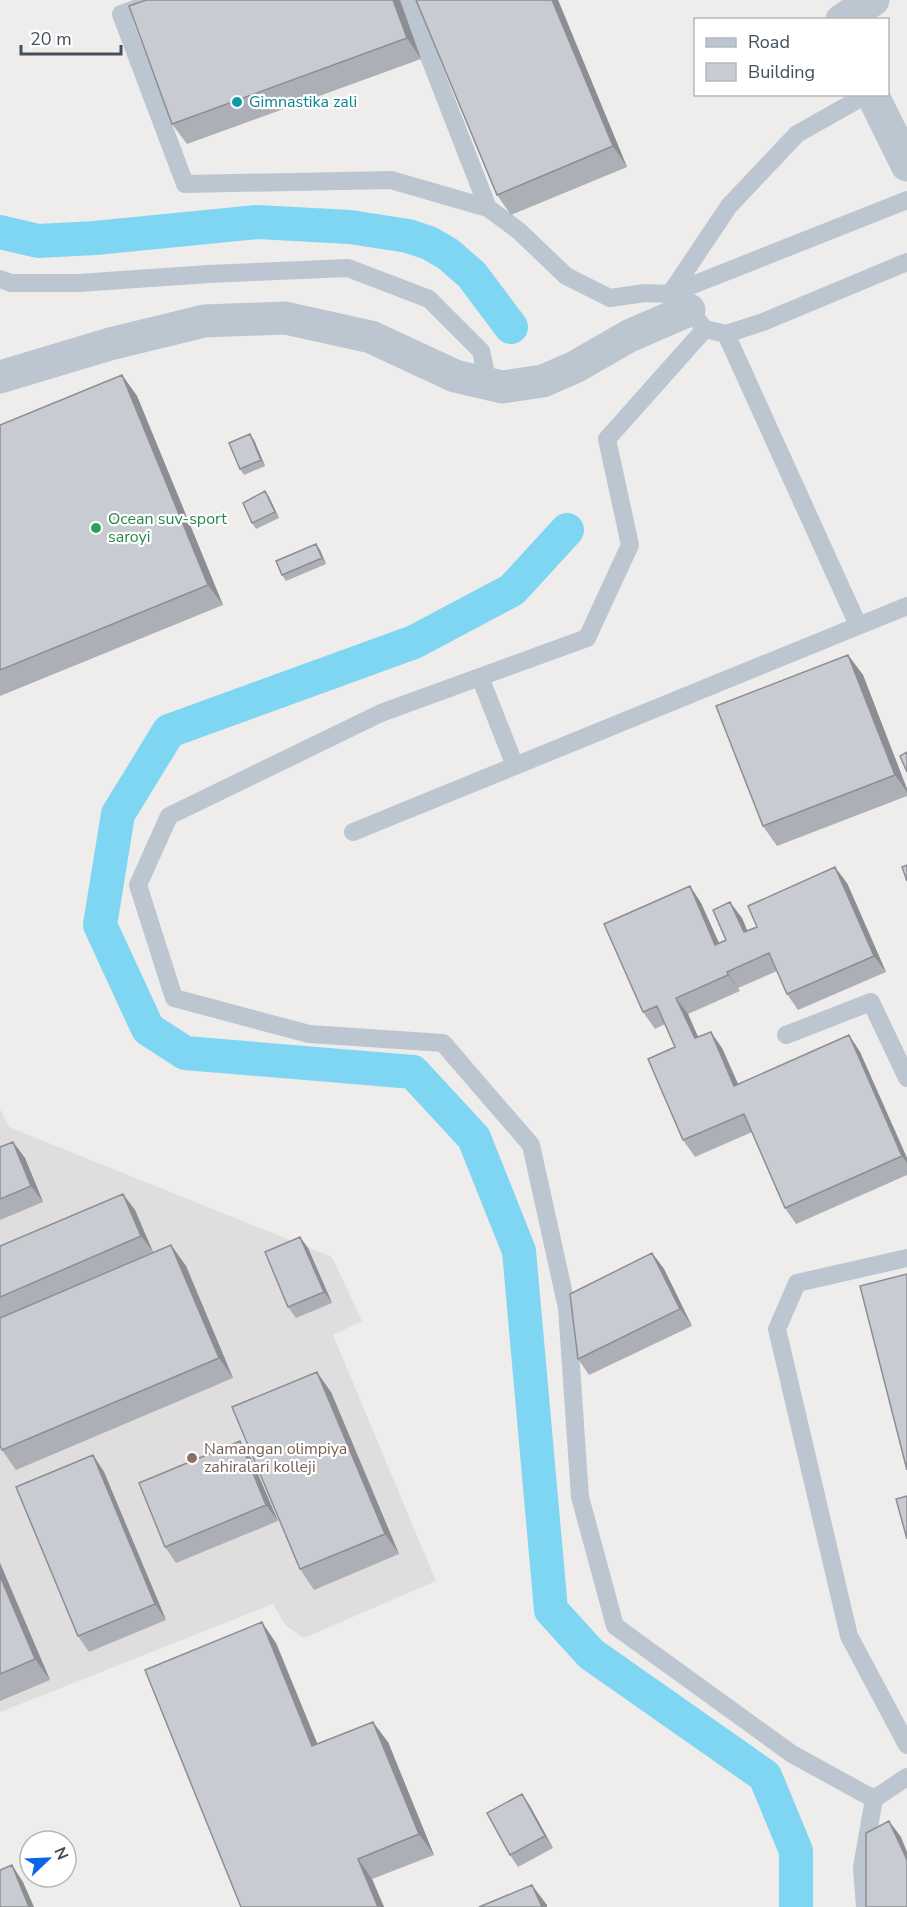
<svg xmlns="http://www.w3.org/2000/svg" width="907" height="1907" font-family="'Nunito Sans',sans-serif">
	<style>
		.education { fill: #e0ddde }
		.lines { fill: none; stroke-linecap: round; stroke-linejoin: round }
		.canal { stroke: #7fd6f2; stroke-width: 34 }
		.lane { stroke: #bbc6d0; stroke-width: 18 }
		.street { stroke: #bbc6d0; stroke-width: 33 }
		.wall { fill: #acafb5 }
		.shaded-wall { fill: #8c8e93 }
		.building { fill: #c8cbd2; stroke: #8c8e93; stroke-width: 1.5 }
		.culture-dot { fill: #0f9aa8; stroke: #fff; stroke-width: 2 }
		.leisure-dot { fill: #2e9e5b; stroke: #fff; stroke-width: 2 }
		.education-dot { fill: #8d6e63; stroke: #fff; stroke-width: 2 }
		.labels { text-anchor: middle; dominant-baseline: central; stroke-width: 4.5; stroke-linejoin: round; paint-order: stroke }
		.culture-label { font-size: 16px; fill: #0d838f; stroke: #fff; text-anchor: start }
		.leisure-label { font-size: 16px; fill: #27864d; stroke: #fff; text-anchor: start }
		.education-label { font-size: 16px; fill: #785e54; stroke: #fff; text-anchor: start }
	</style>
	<rect width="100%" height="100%" fill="#efecec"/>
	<path class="education" d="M 0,1109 L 9,1127 L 332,1257 L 362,1321 L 333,1335 L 436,1581 L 304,1638 L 285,1625 L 273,1604 L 0,1712 Z"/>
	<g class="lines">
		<path class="canal" d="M 0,232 L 38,241 L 95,238 L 257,222 L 350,227 L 408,236 L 429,243 L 448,254 L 472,275 L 511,327
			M 567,530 L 512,590 L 414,642 L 169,731 L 118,814 L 100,925 L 148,1029 L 185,1053 L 413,1072 L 474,1138 L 519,1251 L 551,1610 L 591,1654 L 765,1776 L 796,1851 L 796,1907"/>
		<path class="lane" d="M 160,0 L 121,14 L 185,184 L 391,180 L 488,208 L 519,231 L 566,276 L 610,298 L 645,293 L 670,294 L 689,310 L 705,329 L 726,334 L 763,322 L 907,262
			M 407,0 L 488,208
			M 0,279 L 11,283 L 78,283 L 209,274 L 348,268 L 429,299 L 481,351 L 488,383
			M 670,294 L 729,206 L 797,134 L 868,94
			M 670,294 L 907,200
			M 705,329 L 607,439 L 630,545 L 587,638 L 381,713 L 169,816 L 138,885 L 174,998 L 309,1034 L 443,1043 L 531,1145 L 567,1308 L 580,1497 L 615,1626 L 792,1754 L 874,1799
			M 726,334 L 858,625
			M 480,677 L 515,766
			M 353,832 L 907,606
			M 786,1035 L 871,1002 L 907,1078
			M 907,1258 L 797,1283 L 777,1329 L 849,1636 L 907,1745
			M 865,1907 L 862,1867 L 874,1799 L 907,1777"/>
		<path class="street" d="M 842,20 L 873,0
			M 872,94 L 907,165
			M 0,377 L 110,344 L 204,321 L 285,318 L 371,337 L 455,376 L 502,387 L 543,381 L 575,367 L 629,336 L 689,310"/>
	</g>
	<path class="wall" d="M 146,0 L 400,0 L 421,59 L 187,144 L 172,124 Z
		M 558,0 L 627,167 L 511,215 L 497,195 Z
		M 122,375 L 137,396 L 223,605 L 0,696 L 0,425 Z
		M 254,440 L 265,466 L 244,475 L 240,469 Z
		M 265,491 L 269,497 L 279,518 L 256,529 L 252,523 Z
		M 316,544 L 320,550 L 326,564 L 286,581 L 282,575 Z
		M 848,655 L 863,675 L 907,789 L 907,796 L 777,846 L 763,826 Z
		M 847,883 L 886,972 L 798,1010 L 787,994 L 777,971 L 738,988 L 740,991 L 688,1014 L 698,1037 L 722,1048 L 738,1084 L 849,1035 L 860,1052 L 907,1158 L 907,1175 L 796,1224 L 785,1208 L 752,1132 L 695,1157 L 683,1140 L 675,1047 L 665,1024 L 655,1029 L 643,1012 L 690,886 L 701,903 L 719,943 L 726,940 L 742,918 L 747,931 Z
		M 13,1142 L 25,1158 L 43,1202 L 0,1220 L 0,1147 Z
		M 135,1210 L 153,1252 L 0,1318 L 0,1246 Z
		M 300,1237 L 308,1248 L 332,1303 L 296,1318 L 288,1307 Z
		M 171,1245 L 186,1266 L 233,1378 L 16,1470 L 2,1450 Z
		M 652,1253 L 664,1269 L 692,1326 L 589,1375 L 578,1359 Z
		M 331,1392 L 399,1554 L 314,1590 L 300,1569 Z
		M 93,1455 L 104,1472 L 166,1620 L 89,1652 L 78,1636 Z
		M 251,1458 L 278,1521 L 176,1563 L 165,1547 Z
		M 0,1563 L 50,1680 L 0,1701 Z
		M 276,1643 L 317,1744 L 388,1742 L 434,1855 L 372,1879 L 384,1907 L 241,1907 Z
		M 522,1794 L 530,1806 L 553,1848 L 518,1867 L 510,1855 Z"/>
	<path class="shaded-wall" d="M 393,0 L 400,0 L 421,59 L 407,38 Z
		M 552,0 L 558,0 L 627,167 L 613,146 Z
		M 122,375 L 137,396 L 223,605 L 208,585 Z
		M 250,434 L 254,440 L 265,466 L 261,460 Z
		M 265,491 L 269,497 L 279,518 L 275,512 Z
		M 316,544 L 320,550 L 326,564 L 322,558 Z
		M 848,655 L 863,675 L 907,789 L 907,792 L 895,775 Z
		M 835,867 L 847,883 L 886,972 L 874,956 Z
		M 690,886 L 701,903 L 727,961 L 715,945 Z
		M 730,902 L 742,918 L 755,949 L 744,932 Z
		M 727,972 L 738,988 L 740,991 L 728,975 Z
		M 676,998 L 688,1014 L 706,1055 L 695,1038 Z
		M 711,1032 L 722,1048 L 746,1102 L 734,1086 Z
		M 849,1035 L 860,1052 L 907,1158 L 907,1163 L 902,1156 Z
		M 13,1142 L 25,1158 L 43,1202 L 31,1186 Z
		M 123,1194 L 135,1210 L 153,1252 L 141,1236 Z
		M 300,1237 L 308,1248 L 332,1303 L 324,1292 Z
		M 171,1245 L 186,1266 L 233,1378 L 219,1358 Z
		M 652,1253 L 664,1269 L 692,1326 L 680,1309 Z
		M 317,1372 L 331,1392 L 399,1554 L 385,1534 Z
		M 240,1441 L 251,1458 L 278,1521 L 266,1505 Z
		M 93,1455 L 104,1472 L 166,1620 L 155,1604 Z
		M 0,1563 L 50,1680 L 35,1659 L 0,1576 Z
		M 262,1622 L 276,1643 L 327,1767 L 312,1746 Z
		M 373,1722 L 388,1742 L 434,1855 L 419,1834 Z
		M 522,1794 L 530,1806 L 553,1848 L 545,1836 Z
		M 889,1821 L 901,1837 L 907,1852 L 907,1860 Z
		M 358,1859 L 372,1879 L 384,1907 L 378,1907 Z
		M 12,1865 L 23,1882 L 34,1907 L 29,1907 Z
		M 532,1885 L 547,1905 L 547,1907 L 542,1907 Z"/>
	<path class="building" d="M 146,0 L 393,0 L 407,38 L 172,124 L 129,6 Z
		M 416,0 L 552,0 L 613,146 L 497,195 Z
		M 122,375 L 208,585 L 0,670 L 0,425 Z
		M 250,434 L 261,460 L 240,469 L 229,443 Z
		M 265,491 L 275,512 L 252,523 L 243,503 Z
		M 316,544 L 322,558 L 282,575 L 276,561 Z
		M 848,655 L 895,775 L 763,826 L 716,706 Z
		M 907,752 L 907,772 L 900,756 Z
		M 907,865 L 907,881 L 902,867 Z
		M 835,867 L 874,956 L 787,994 L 769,953 L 727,972 L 728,975 L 676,998 L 695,1038 L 711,1032 L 734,1086 L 849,1035 L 902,1156 L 785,1208 L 744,1114 L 683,1140 L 648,1059 L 675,1047 L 657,1006 L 643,1012 L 604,924 L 690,886 L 715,945 L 726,940 L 713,910 L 730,902 L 744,932 L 757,927 L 748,906 Z
		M 13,1142 L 31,1186 L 0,1199 L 0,1147 Z
		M 123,1194 L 141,1236 L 0,1297 L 0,1246 Z
		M 300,1237 L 324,1292 L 288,1307 L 265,1252 Z
		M 171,1245 L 219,1358 L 2,1450 L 0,1445 L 0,1318 Z
		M 652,1253 L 680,1309 L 578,1359 L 570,1294 Z
		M 907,1274 L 907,1470 L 860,1286 Z
		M 317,1372 L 385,1534 L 300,1569 L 232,1407 Z
		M 240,1441 L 266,1505 L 165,1547 L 139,1483 Z
		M 93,1455 L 155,1604 L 78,1636 L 16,1487 Z
		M 907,1496 L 907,1539 L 896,1499 Z
		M 0,1576 L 35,1659 L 0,1674 Z
		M 262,1622 L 312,1746 L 373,1722 L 419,1834 L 358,1859 L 378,1907 L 241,1907 L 145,1670 Z
		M 522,1794 L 545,1836 L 510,1855 L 487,1813 Z
		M 889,1821 L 907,1860 L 907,1907 L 866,1907 L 866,1833 Z
		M 12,1865 L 29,1907 L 0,1907 L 0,1870 Z
		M 532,1885 L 542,1907 L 479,1907 Z"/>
	<circle class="culture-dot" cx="237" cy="102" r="6"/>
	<circle class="leisure-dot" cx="96" cy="528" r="6"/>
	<circle class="education-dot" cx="192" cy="1458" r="6"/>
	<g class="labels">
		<g class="culture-label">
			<text x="249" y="102">Gimnastika zali</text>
		</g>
		<g class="leisure-label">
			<text x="108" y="519">Ocean suv-sport<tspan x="108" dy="18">saroyi</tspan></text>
		</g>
		<g class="education-label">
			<text x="204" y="1449">Namangan olimpiya<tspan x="204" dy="18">zahiralari kolleji</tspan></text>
		</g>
	</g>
	<rect x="694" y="18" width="195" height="78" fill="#ffffff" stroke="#b4b9bd" stroke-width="1.5"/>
	<rect x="706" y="38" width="30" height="9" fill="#bbc6d0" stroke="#b4b9bd" stroke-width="1.5"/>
	<text x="748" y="48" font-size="18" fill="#434f5b">Road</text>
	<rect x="706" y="63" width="30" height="18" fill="#c8cbd2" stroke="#b4b9bd" stroke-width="1.5"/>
	<text x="748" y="78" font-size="18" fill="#434f5b">Building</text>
	<g transform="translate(48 1859) rotate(67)"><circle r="28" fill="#ffffff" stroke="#b4b9bd" stroke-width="1.5"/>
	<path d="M0-4.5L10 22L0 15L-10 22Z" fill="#0b65eb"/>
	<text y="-9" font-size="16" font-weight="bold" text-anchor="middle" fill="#434f5b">N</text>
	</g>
	<path d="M21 45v9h100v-9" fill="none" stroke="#434f5b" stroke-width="3"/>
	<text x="30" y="45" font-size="18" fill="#434f5b" stroke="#ffffff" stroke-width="4.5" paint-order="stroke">20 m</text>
</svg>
